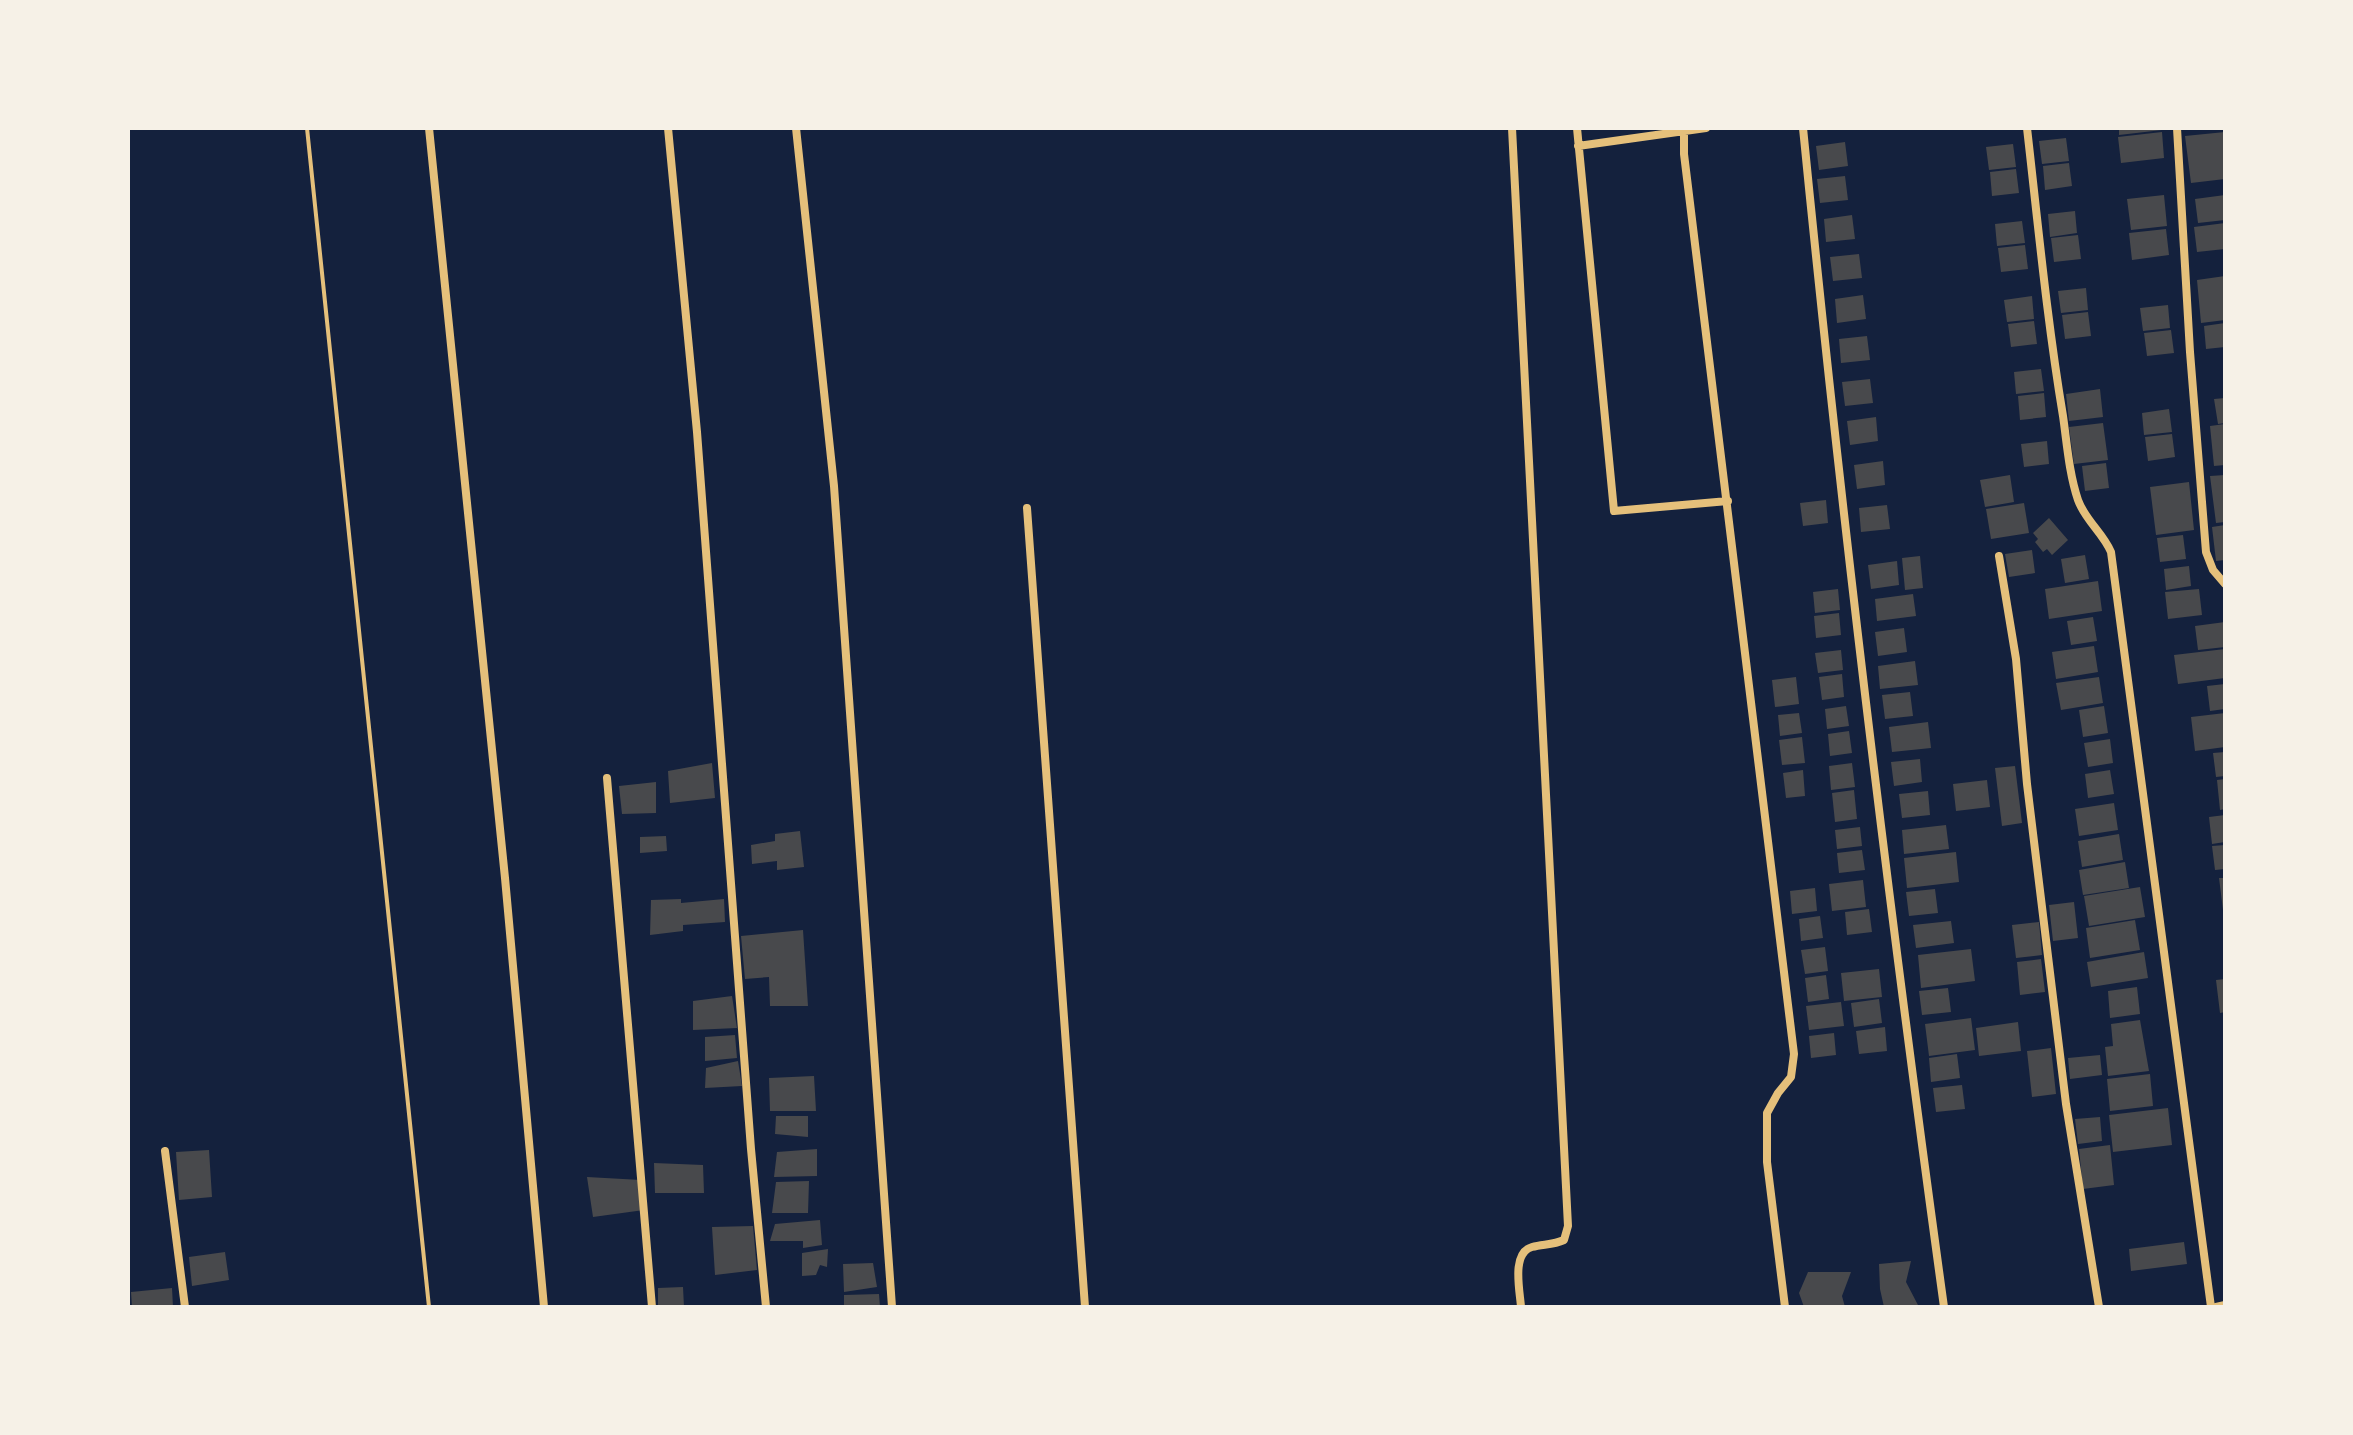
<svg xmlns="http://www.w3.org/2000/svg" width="2353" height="1435" font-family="'Work Sans',sans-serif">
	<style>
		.building { fill: #48494c }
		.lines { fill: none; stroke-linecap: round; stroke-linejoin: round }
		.path { stroke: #e5c07b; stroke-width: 4 }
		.minor { stroke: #e5c07b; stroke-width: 8 }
	</style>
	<rect width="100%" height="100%" fill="#14213d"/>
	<path class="building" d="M 2119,128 L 2161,128 L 2162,130 L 2119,135 Z
		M 2162,132 L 2164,158 L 2121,163 L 2118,137 Z
		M 2225,132 L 2225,179 L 2191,183 L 2185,136 Z
		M 2066,138 L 2069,161 L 2042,164 L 2039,141 Z
		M 1845,142 L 1848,166 L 1819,170 L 1816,146 Z
		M 2013,144 L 2016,167 L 1989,170 L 1986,147 Z
		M 2069,163 L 2072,186 L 2045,190 L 2043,166 Z
		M 2016,169 L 2019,193 L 1992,196 L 1990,172 Z
		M 1845,176 L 1848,200 L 1820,203 L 1817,179 Z
		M 2164,195 L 2167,226 L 2131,230 L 2127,199 Z
		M 2225,195 L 2225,220 L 2198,223 L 2195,199 Z
		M 2075,211 L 2077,233 L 2050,237 L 2048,214 Z
		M 1852,215 L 1855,239 L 1826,242 L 1824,219 Z
		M 2022,221 L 2025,243 L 1997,246 L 1995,224 Z
		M 2225,223 L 2225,249 L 2197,252 L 2194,227 Z
		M 2166,229 L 2169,255 L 2132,260 L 2129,233 Z
		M 2078,235 L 2081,259 L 2054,262 L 2051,238 Z
		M 2025,245 L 2028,269 L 2001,272 L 1998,248 Z
		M 1859,254 L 1862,278 L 1833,281 L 1830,257 Z
		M 2225,276 L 2225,320 L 2201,323 L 2197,280 Z
		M 2086,288 L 2088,310 L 2061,313 L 2058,291 Z
		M 1863,295 L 1866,319 L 1837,323 L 1835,299 Z
		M 2032,296 L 2034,319 L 2007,322 L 2004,300 Z
		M 2168,305 L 2170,328 L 2143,331 L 2140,308 Z
		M 2088,312 L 2091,336 L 2065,339 L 2062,315 Z
		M 2034,321 L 2037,344 L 2011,347 L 2008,324 Z
		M 2225,323 L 2225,347 L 2206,349 L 2204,326 Z
		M 2171,330 L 2174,353 L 2147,356 L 2144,333 Z
		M 1867,336 L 1870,360 L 1841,363 L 1839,339 Z
		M 2041,369 L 2044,391 L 2016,394 L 2014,372 Z
		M 1870,379 L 1873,403 L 1845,406 L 1842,382 Z
		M 2100,389 L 2103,417 L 2069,421 L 2066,394 Z
		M 2044,393 L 2046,417 L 2020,420 L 2018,396 Z
		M 2225,398 L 2225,423 L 2218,424 L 2214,399 Z
		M 2169,409 L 2172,432 L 2144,435 L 2142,413 Z
		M 1876,417 L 1878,441 L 1850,445 L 1847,421 Z
		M 2103,423 L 2108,460 L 2074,464 L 2069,427 Z
		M 2225,424 L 2225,465 L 2214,466 L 2210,426 Z
		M 2172,434 L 2175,457 L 2148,461 L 2145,437 Z
		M 2047,441 L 2049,464 L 2024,467 L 2021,444 Z
		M 1883,461 L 1885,485 L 1857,489 L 1854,465 Z
		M 2106,463 L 2109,488 L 2085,491 L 2082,466 Z
		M 2010,475 L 2014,502 L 1985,507 L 1980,480 Z
		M 2225,475 L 2225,522 L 2216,523 L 2210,476 Z
		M 2189,482 L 2194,530 L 2156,535 L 2150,487 Z
		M 1826,500 L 1828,523 L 1803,526 L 1800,503 Z
		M 2024,503 L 2029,533 L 1991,539 L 1986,509 Z
		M 1887,505 L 1890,529 L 1861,532 L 1859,508 Z
		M 2049,518 L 2068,540 L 2052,555 L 2047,549 L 2043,552 L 2035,542 L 2038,539 L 2033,533 Z
		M 2225,525 L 2225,560 L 2216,561 L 2212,527 Z
		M 2183,535 L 2186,559 L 2160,562 L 2157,538 Z
		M 2032,550 L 2035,573 L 2009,577 L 2005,554 Z
		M 2085,555 L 2089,579 L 2065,583 L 2061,559 Z
		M 1920,556 L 1923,588 L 1905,590 L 1902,558 Z
		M 1897,561 L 1899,585 L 1871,589 L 1868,565 Z
		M 2189,566 L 2191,586 L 2166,590 L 2164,569 Z
		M 2098,581 L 2102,611 L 2049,619 L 2045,589 Z
		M 1838,589 L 1840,610 L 1815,613 L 1813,592 Z
		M 2199,589 L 2202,615 L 2168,619 L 2165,592 Z
		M 1913,594 L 1916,616 L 1877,621 L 1875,599 Z
		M 1839,613 L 1841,635 L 1816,638 L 1814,616 Z
		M 2093,617 L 2097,641 L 2071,645 L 2067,621 Z
		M 2225,622 L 2225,647 L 2198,650 L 2195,626 Z
		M 1904,628 L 1907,652 L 1878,656 L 1875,632 Z
		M 2094,646 L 2098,672 L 2056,679 L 2052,652 Z
		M 2225,649 L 2225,678 L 2178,684 L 2174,655 Z
		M 1841,650 L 1843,670 L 1818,673 L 1815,653 Z
		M 1915,661 L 1918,685 L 1880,689 L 1878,666 Z
		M 1842,674 L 1844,697 L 1822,700 L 1819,677 Z
		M 1796,677 L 1799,704 L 1775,707 L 1772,680 Z
		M 2099,677 L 2103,703 L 2061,710 L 2056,683 Z
		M 2225,684 L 2225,709 L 2210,711 L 2207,686 Z
		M 1910,692 L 1913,716 L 1885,719 L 1882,695 Z
		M 1846,706 L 1849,726 L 1827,729 L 1825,709 Z
		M 2104,706 L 2108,733 L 2083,737 L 2079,710 Z
		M 1799,713 L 1802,733 L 1780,736 L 1778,715 Z
		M 2225,713 L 2225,747 L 2195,751 L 2191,717 Z
		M 1928,722 L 1931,748 L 1892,752 L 1889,727 Z
		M 1849,731 L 1852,753 L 1830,756 L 1828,734 Z
		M 1802,737 L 1805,763 L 1782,765 L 1779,740 Z
		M 2110,739 L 2113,763 L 2088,767 L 2084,743 Z
		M 2225,752 L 2225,776 L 2216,777 L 2213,753 Z
		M 1920,759 L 1922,782 L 1894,786 L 1891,762 Z
		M 712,763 L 715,798 L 670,803 L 668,771 Z
		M 1852,763 L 1855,787 L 1831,790 L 1829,766 Z
		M 2015,766 L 2022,823 L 2002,826 L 1995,768 Z
		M 1803,770 L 1805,796 L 1786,798 L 1783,773 Z
		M 2110,770 L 2114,794 L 2088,798 L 2085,774 Z
		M 2225,779 L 2225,809 L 2220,810 L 2217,780 Z
		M 1987,780 L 1990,807 L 1956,811 L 1953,784 Z
		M 656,782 L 656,813 L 622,814 L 619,786 Z
		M 1854,790 L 1857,819 L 1835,822 L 1832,793 Z
		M 1928,791 L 1930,815 L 1902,818 L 1899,794 Z
		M 2114,803 L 2118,830 L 2079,836 L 2075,809 Z
		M 2225,815 L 2225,842 L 2212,844 L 2209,817 Z
		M 1946,825 L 1949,849 L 1904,854 L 1902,830 Z
		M 1860,827 L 1862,846 L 1837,849 L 1835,830 Z
		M 800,831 L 804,867 L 777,870 L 777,861 L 752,864 L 751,845 L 775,841 L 775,834 Z
		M 2119,834 L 2123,860 L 2082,867 L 2078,841 Z
		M 666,836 L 667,851 L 640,853 L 640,837 Z
		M 2225,845 L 2225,869 L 2215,870 L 2212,846 Z
		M 1862,850 L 1865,870 L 1839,873 L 1837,853 Z
		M 1956,852 L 1959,882 L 1907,888 L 1904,858 Z
		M 2125,862 L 2129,888 L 2083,895 L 2079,870 Z
		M 2219,878 L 2225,878 L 2225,910 L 2223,910 Z
		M 1863,880 L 1866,907 L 1832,911 L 1829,884 Z
		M 2140,887 L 2145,917 L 2089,926 L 2084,896 Z
		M 1815,888 L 1817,911 L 1792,914 L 1790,891 Z
		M 1935,889 L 1938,913 L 1909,916 L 1906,892 Z
		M 681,899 L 681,903 L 724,899 L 725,922 L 683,925 L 683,931 L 650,935 L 651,900 Z
		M 2074,902 L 2078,938 L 2053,941 L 2049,905 Z
		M 1869,909 L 1872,932 L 1847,935 L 1845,912 Z
		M 1820,916 L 1823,938 L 1801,941 L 1799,919 Z
		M 2135,920 L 2140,950 L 2090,958 L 2086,928 Z
		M 1951,921 L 1954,943 L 1916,948 L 1913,925 Z
		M 2039,922 L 2042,955 L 2016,958 L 2012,925 Z
		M 803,930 L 808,1006 L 770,1006 L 769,977 L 745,979 L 741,936 Z
		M 1825,947 L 1828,971 L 1805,974 L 1801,950 Z
		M 1971,949 L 1975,981 L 1921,988 L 1918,955 Z
		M 2144,952 L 2148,978 L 2091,987 L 2087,962 Z
		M 2041,959 L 2045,992 L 2020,995 L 2017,962 Z
		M 1879,969 L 1882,997 L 1844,1001 L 1841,973 Z
		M 1826,975 L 1829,999 L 1808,1002 L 1805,978 Z
		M 2225,979 L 2225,1012 L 2220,1013 L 2216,980 Z
		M 2137,987 L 2140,1014 L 2110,1018 L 2108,991 Z
		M 1948,988 L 1951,1012 L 1922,1015 L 1919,991 Z
		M 732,996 L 737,1028 L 693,1030 L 693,1001 Z
		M 1879,999 L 1882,1023 L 1854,1027 L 1851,1003 Z
		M 1841,1002 L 1844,1026 L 1809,1030 L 1806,1006 Z
		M 1971,1018 L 1975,1050 L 1929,1056 L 1925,1024 Z
		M 2140,1020 L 2149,1071 L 2108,1076 L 2105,1047 L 2113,1046 L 2111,1024 Z
		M 2018,1022 L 2021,1051 L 1979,1056 L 1976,1028 Z
		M 1885,1027 L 1887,1051 L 1859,1054 L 1856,1031 Z
		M 1834,1033 L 1836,1055 L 1811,1058 L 1809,1036 Z
		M 735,1035 L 737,1058 L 705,1061 L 705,1037 Z
		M 2051,1048 L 2056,1094 L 2032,1097 L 2027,1051 Z
		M 1957,1054 L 1960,1078 L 1931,1082 L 1929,1058 Z
		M 2100,1055 L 2102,1075 L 2070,1079 L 2068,1058 Z
		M 738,1061 L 742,1086 L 705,1088 L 706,1068 Z
		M 2150,1074 L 2153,1106 L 2110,1111 L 2107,1079 Z
		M 814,1076 L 816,1111 L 770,1111 L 769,1078 Z
		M 1962,1085 L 1965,1109 L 1936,1112 L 1933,1088 Z
		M 2168,1108 L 2172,1145 L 2113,1152 L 2109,1115 Z
		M 776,1116 L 808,1116 L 808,1137 L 775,1134 Z
		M 2100,1117 L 2102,1141 L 2078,1144 L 2075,1119 Z
		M 2110,1145 L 2114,1185 L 2083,1189 L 2079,1149 Z
		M 817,1149 L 817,1176 L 774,1177 L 777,1152 Z
		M 209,1150 L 212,1197 L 179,1200 L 176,1152 Z
		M 654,1163 L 703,1165 L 704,1193 L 655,1193 Z
		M 587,1177 L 641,1180 L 644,1210 L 593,1217 Z
		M 809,1181 L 808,1213 L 772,1213 L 776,1182 Z
		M 820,1220 L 822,1245 L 803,1248 L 803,1241 L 770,1241 L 775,1224 Z
		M 753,1226 L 757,1270 L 715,1275 L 712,1227 Z
		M 2184,1242 L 2187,1264 L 2131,1271 L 2129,1249 Z
		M 828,1249 L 827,1267 L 820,1265 L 816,1275 L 802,1276 L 802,1253 Z
		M 225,1252 L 229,1280 L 192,1286 L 189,1257 Z
		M 1911,1261 L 1906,1282 L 1919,1307 L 1884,1307 L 1880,1289 L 1879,1264 Z
		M 873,1263 L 877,1287 L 844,1292 L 843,1264 Z
		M 1808,1272 L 1851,1272 L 1842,1296 L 1845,1307 L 1804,1307 L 1799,1293 Z
		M 683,1287 L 684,1307 L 658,1307 L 658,1288 Z
		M 172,1288 L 173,1307 L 132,1307 L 131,1292 Z
		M 879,1294 L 880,1307 L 844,1307 L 844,1295 Z"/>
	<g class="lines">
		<path class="path" d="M 307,128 L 429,1307"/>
		<path class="minor" d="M 429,128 L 505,878 L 544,1307
			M 668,128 L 697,432 L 751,1149 L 766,1307
			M 796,128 L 834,486 L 892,1307
			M 1512,128 L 1568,1226 L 1564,1240 C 1553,1245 1543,1244 1532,1247 C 1511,1253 1520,1291 1521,1307
			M 1577,128 L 1614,511 L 1728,501
			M 1684,128 L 1684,154 L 1794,1054 L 1791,1077 L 1778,1093 L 1767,1113 L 1767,1162 L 1785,1307
			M 1803,128 C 1842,522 1890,915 1944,1307
			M 2027,128 C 2038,224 2047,320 2063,416 C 2067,444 2069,473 2078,500 C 2085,520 2103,533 2111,552 L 2211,1307
			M 2177,128 L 2190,352 L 2206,552 L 2213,570 L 2225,584
			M 1578,146 L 1706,128
			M 1027,508 L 1085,1307
			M 1999,556 L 2016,659 L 2027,784 L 2066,1104 L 2099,1307
			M 607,778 L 652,1307
			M 165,1151 L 185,1307
			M 2216,1307 L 2225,1305"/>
	</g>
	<rect width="2353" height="1435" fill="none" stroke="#f6f1e7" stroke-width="260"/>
</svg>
